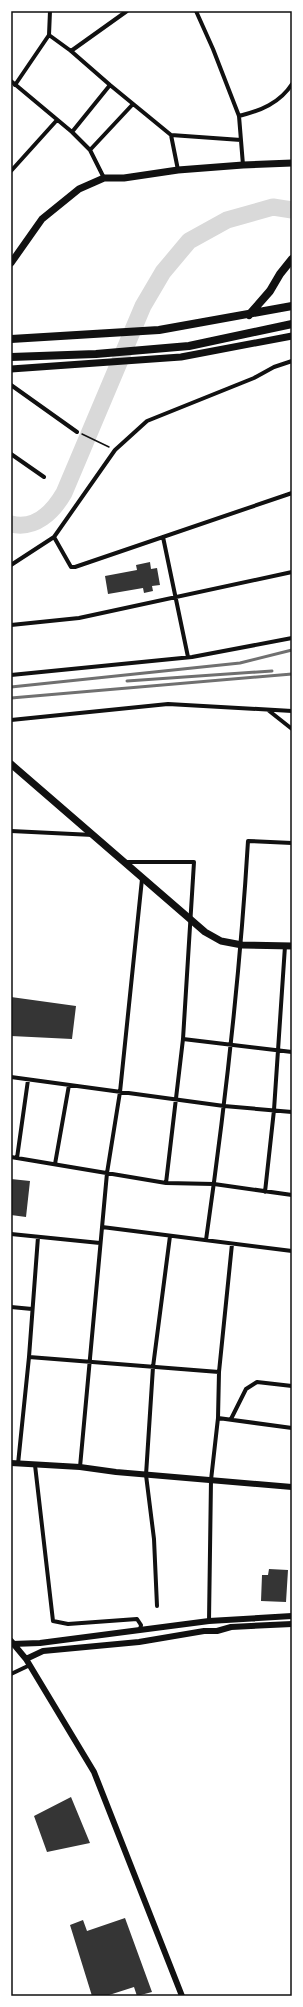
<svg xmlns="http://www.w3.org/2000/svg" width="303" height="2007" font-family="Ubuntu,sans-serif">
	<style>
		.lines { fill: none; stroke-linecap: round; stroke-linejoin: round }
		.river { stroke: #d9d9d9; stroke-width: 17 }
		.building { fill: #353535 }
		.path { stroke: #111; stroke-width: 1.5 }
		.minor { stroke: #111; stroke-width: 4 }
		.tertiary { stroke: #111; stroke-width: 6 }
		.secondary { stroke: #111; stroke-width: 7 }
		.trunk { stroke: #111; stroke-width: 8 }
		.rail { stroke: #707070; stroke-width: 3 }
		.neatline { fill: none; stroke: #111; stroke-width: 1.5 }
	</style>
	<rect width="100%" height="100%" fill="#fff"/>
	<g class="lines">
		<path class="river" d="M 11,524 C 35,530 53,512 64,493 L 143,306 L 163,272 L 189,241 L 227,220 L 273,207 L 292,210"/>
	</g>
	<path class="building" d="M 150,562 L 151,569 L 157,568 L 160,585 L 152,586 L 153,591 L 144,593 L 143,588 L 108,594 L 105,576 L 137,570 L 136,565 Z
		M 11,997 L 76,1006 L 72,1039 L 11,1036 Z
		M 11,1179 L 30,1181 L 26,1217 L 11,1215 Z
		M 269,1569 L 288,1570 L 286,1602 L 261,1601 L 262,1575 L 268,1575 Z
		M 71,1797 L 90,1843 L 47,1852 L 34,1816 Z
		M 125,1918 L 152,1992 L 137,1996 L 134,1987 L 106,1996 L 92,1996 L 70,1925 L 83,1920 L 87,1931 Z"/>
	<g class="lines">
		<path class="path" d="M 82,434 L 109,447"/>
		<path class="minor" d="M 196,11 L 213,49 L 239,116 L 243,165
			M 49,35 L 71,51 L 110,85 L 171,135 L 241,140
			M 71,51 L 127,11
			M 11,81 L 72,132 L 90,150 L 104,178
			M 15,85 L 49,35 L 50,11
			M 239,116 C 260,111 280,103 292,84
			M 72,132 L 110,85
			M 171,135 L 178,170
			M 90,150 L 133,104
			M 11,171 L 57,120
			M 11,385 L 77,432
			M 11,454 L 44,477
			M 54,537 L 71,567 L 75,567 L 292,493
			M 163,537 L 188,657
			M 11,565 L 54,537 L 115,450 L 147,421 L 254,378 L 274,367 L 292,361
			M 11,625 L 79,618 L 292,572
			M 11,675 L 192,657 L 292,638
			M 268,710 L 292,729
			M 11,720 L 168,704 L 292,711
			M 11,831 L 93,835
			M 125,862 L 194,862 L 183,1039 L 166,1183
			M 183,1039 L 292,1052
			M 11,1077 L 224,1106 L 292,1112
			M 11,1157 L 166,1183 L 214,1184 L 292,1195
			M 17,1158 L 28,1080
			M 55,1164 L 69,1085
			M 265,1192 L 274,1110 L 285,946
			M 102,1227 L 292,1251
			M 11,1234 L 100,1243
			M 206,1240 C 225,1107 240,975 248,841 L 292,843
			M 11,1307 L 32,1309
			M 29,1357 L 219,1372
			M 218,1418 L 292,1428
			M 231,1419 L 246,1389 L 257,1382 L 292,1386
			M 18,1464 L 29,1357 L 38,1237
			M 35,1465 L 53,1621 L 68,1624 L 137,1619 L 141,1625 L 140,1630
			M 80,1467 L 107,1173 L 120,1092 L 142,879
			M 157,1606 L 154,1539 L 146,1475 L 153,1367 L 170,1236
			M 209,1621 L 211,1480 L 218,1418 L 219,1372 L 232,1244
			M 11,1674 L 30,1665"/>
		<path class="tertiary" d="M 11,1463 L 80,1467 L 116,1472 L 292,1487
			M 11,1641 L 26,1659 L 94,1772 L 182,1996
			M 12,1644 L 40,1643 L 209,1621 L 292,1616
			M 26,1659 L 43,1651 L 139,1642 L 204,1631 L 217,1631 L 231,1627 L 292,1624"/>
		<path class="secondary" d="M 11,263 L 42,219 L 79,189 L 104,178 L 124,178 L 178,170 L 243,165 L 292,163
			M 11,369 L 181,357 L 292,336
			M 11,764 L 205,932 L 221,941 L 242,945 L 292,946"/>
		<path class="trunk" d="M 249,315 L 270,291 L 280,274 L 292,259
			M 11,339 L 159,330 L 292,306
			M 11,357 L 96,354 L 189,346 L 292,324"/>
		<path class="rail" d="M 127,681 L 272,671
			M 11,687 L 240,663 L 292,650
			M 11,698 L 292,674"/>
	</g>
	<rect width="303" height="2007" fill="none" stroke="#ffffff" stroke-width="24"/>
	<rect x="12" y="12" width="279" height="1983" class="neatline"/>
</svg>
